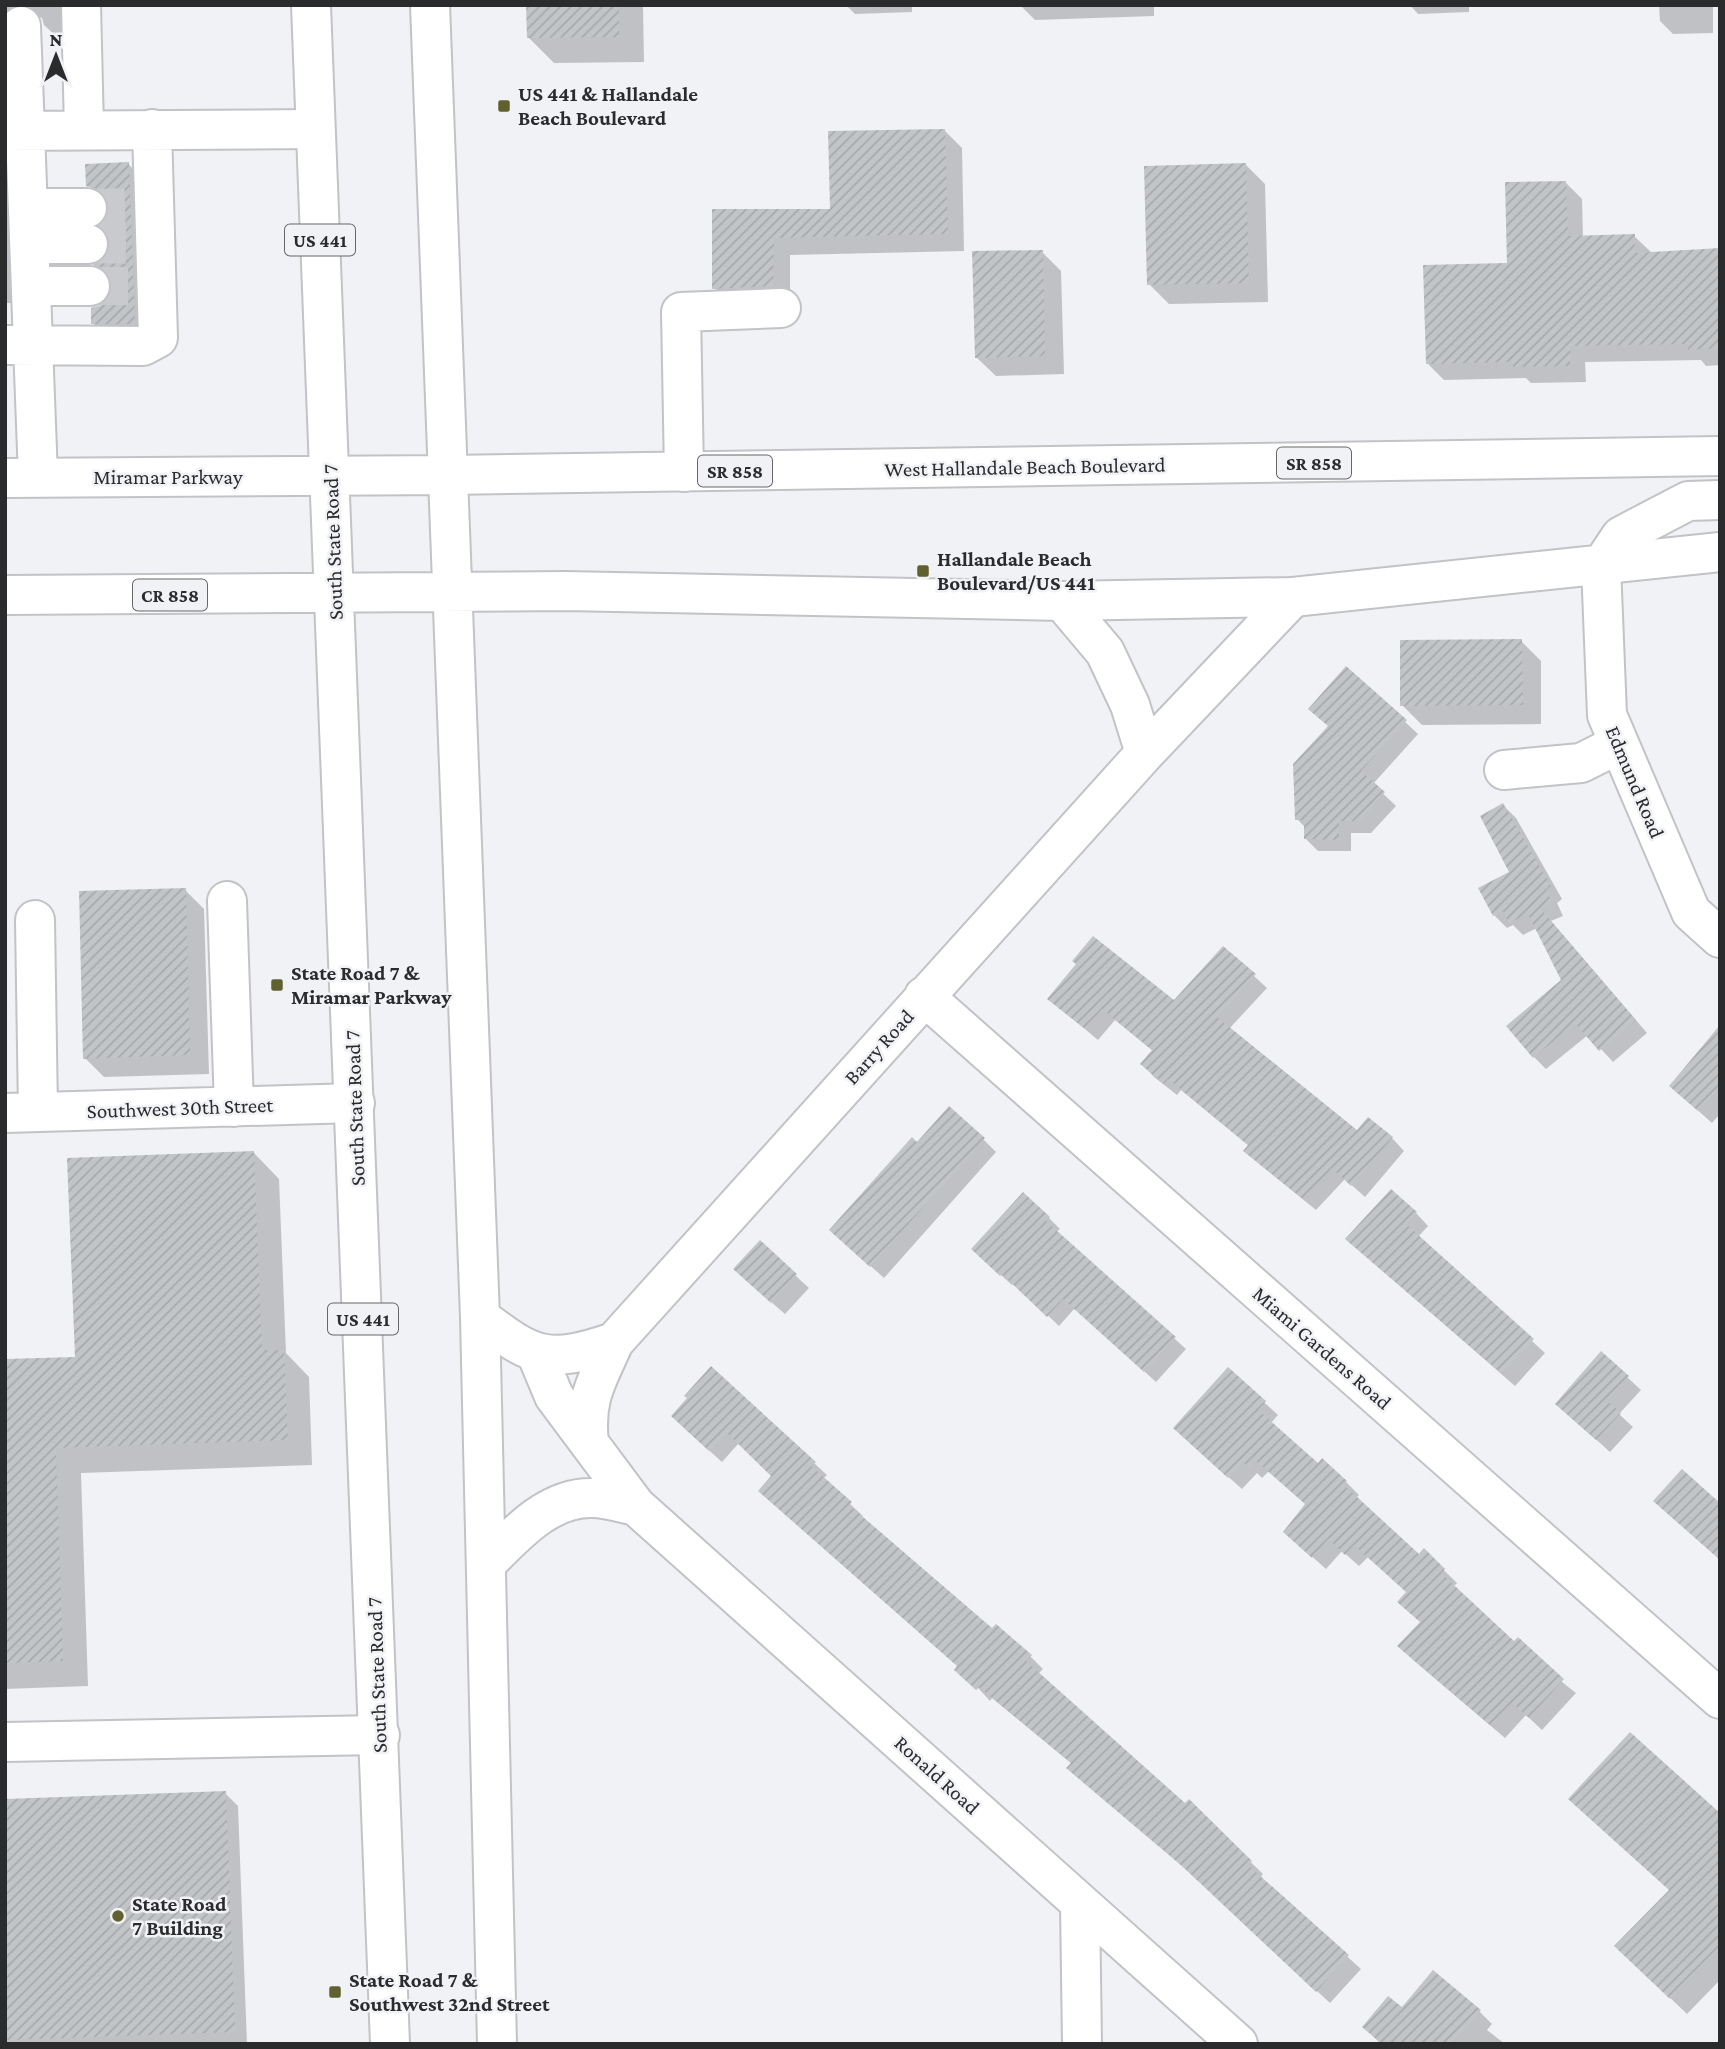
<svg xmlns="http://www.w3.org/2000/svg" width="1725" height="2049" font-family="'Crimson Pro',serif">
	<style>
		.shadow { fill: #0003 }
		.building { fill: url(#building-hatch) }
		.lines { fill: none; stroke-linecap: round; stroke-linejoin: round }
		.minor-tunnel { stroke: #c9cace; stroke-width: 38; stroke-dasharray: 38 19; stroke-linecap: butt }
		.minor-casing { stroke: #c1c3c6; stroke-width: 42 }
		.major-casing { stroke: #c1c3c6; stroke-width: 42 }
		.minor { stroke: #fff; stroke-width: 38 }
		.major { stroke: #fff; stroke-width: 38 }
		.poi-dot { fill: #60612f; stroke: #f1f2f6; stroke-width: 2.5 }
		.labels { text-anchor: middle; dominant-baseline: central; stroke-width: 5; stroke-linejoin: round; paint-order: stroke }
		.shield { fill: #f1f2f6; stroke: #666769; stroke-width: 2 }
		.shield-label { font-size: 19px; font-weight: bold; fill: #2a2b2c }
		.poi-label { font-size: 21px; font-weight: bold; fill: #2a2b2c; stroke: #f1f2f6; text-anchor: start }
		.street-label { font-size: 21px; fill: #2a2b2c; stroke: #f1f2f6 }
	</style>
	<defs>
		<pattern id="building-hatch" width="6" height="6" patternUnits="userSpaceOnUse" patternTransform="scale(1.75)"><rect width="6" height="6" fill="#c2c5c7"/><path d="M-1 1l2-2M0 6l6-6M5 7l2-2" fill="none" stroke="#a7a9ab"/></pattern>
	</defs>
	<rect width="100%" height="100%" fill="#f1f2f6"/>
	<path class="shadow" d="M 5,5 L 64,5 L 64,38 L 58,38 L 44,25 L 42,18 L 35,16 L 5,40 Z
		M 528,5 L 643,5 L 644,62 L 554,63 L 528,37 Z
		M 846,5 L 912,5 L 912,12 L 855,14 Z
		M 1020,5 L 1154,5 L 1154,16 L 1035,20 Z
		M 1410,5 L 1469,5 L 1469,12 L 1418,14 Z
		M 1659,5 L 1713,5 L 1713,33 L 1673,34 L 1660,21 Z
		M 945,131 L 962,148 L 964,251 L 790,255 L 790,303 L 731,306 L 714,288 L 714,211 L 832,211 Z
		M 5,164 L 9,167 L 16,303 L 5,303 Z
		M 128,164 L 148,183 L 154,343 L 112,342 L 93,323 L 110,298 L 114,287 L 95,265 L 109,255 L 112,243 L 108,219 L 110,206 L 88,185 Z
		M 1246,165 L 1265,184 L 1268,302 L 1169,304 L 1149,284 Z
		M 1565,182 L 1582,199 L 1583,238 L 1634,236 L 1652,253 L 1720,250 L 1720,365 L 1706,366 L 1701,360 L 1585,362 L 1586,382 L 1531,383 L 1526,378 L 1444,380 L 1427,363 L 1508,264 Z
		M 1042,252 L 1061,271 L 1064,374 L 996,376 L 976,357 Z
		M 1521,641 L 1541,661 L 1541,724 L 1422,725 L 1402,705 Z
		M 1347,668 L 1418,734 L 1373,784 L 1396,806 L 1371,833 L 1351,833 L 1351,851 L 1318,851 L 1305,838 L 1306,828 L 1297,819 Z
		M 1503,805 L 1516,818 L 1562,899 L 1557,903 L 1563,916 L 1551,921 L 1647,1033 L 1613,1062 L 1588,1035 L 1546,1069 L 1534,1057 L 1564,981 L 1537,928 L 1523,935 L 1513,925 L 1507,928 L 1494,915 L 1511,873 Z
		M 185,890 L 204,909 L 209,1074 L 104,1077 L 85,1058 Z
		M 1254,976 L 1267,988 L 1229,1029 L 1357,1133 L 1392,1138 L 1404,1151 L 1365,1197 L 1345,1179 L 1316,1210 L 1258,1163 L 1249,1146 L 1181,1090 L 1177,1095 L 1154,1077 L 1142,1064 L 1153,1051 L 1115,1020 L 1098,1040 L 1049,999 L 1174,1002 Z
		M 1720,1038 L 1720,1114 L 1712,1123 L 1684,1098 Z
		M 983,1139 L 996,1152 L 884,1278 L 844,1242 L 917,1144 Z
		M 254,1153 L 279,1179 L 286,1353 L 309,1377 L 312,1465 L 81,1473 L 88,1686 L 5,1689 L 5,1361 L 77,1358 Z
		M 1416,1213 L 1428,1226 L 1418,1237 L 1545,1353 L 1515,1386 L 1347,1239 Z
		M 1049,1218 L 1060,1229 L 1056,1232 L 1186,1349 L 1156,1382 L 1075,1308 L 1059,1326 L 1014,1283 L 1012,1285 L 984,1260 Z
		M 760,1243 L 809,1288 L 785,1314 L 748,1282 Z
		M 1601,1353 L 1641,1390 L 1619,1414 L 1633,1427 L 1610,1452 L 1570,1416 Z
		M 1228,1370 L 1278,1415 L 1270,1424 L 1318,1466 L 1346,1482 L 1359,1495 L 1356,1498 L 1419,1556 L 1424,1551 L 1457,1583 L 1453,1587 L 1514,1644 L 1576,1693 L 1542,1730 L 1526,1715 L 1505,1738 L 1412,1659 L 1422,1623 L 1408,1593 L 1368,1557 L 1359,1566 L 1342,1551 L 1326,1569 L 1298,1544 L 1307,1505 L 1269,1471 L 1262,1478 L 1257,1473 L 1242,1489 L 1188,1441 Z
		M 689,1399 L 814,1463 L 827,1475 L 823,1479 L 863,1516 L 861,1518 L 992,1631 L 996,1626 L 1031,1657 L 1043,1669 L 1038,1674 L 1186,1806 L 1189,1802 L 1263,1874 L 1260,1878 L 1361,1969 L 1330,2003 L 1072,1764 L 992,1698 L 990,1701 L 959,1667 L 773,1503 L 773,1477 L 739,1443 L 722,1462 L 685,1429 Z
		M 225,1793 L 238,1806 L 247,2044 L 5,2044 L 5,1801 Z
		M 1720,1815 L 1720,1980 L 1687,2014 L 1635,1964 L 1670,1891 Z
		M 1402,2010 L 1479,2011 L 1492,2024 L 1487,2030 L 1505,2044 L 1381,2044 L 1364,2027 Z"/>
	<path class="building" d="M 526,5 L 619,5 L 619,37 L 527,38 Z
		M 945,129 L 948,234 L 774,238 L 773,286 L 712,289 L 712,209 L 830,209 L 828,131 Z
		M 129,162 L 135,324 L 91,324 L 91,308 L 101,305 L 109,297 L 112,287 L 109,275 L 93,265 L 107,254 L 110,245 L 107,234 L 100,226 L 106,218 L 109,207 L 106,198 L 98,189 L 86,186 L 85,164 Z
		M 1246,163 L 1249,283 L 1147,285 L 1144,166 Z
		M 1566,181 L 1568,236 L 1635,234 L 1635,253 L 1720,248 L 1720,348 L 1688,350 L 1688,344 L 1570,346 L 1570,366 L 1513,367 L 1513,362 L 1426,364 L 1423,265 L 1507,263 L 1505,182 Z
		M 1043,250 L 1045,356 L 975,358 L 972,251 Z
		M 1522,639 L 1523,705 L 1400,706 L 1400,640 Z
		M 1346,666 L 1407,720 L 1361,771 L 1385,792 L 1359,821 L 1339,821 L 1339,840 L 1304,839 L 1304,820 L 1295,820 L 1293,764 L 1328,726 L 1308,709 Z
		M 1503,803 L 1551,886 L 1546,890 L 1552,903 L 1540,908 L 1636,1020 L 1599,1051 L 1575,1023 L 1533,1058 L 1506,1026 L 1561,980 L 1528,914 L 1509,923 L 1503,911 L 1493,916 L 1478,888 L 1509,872 L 1480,816 Z
		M 186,888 L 190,1055 L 83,1059 L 79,891 Z
		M 1093,936 L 1174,1000 L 1223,946 L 1256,974 L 1217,1017 L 1357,1130 L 1368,1117 L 1393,1137 L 1351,1186 L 1332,1168 L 1303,1199 L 1243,1151 L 1248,1145 L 1168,1079 L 1164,1084 L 1140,1064 L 1152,1050 L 1102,1009 L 1085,1029 L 1047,999 L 1076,964 L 1072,961 Z
		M 1720,1025 L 1720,1086 L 1698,1111 L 1669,1086 Z
		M 949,1106 L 985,1138 L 870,1267 L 829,1230 L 912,1137 L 917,1142 Z
		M 254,1151 L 262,1350 L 284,1350 L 288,1440 L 56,1448 L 63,1661 L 5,1663 L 5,1359 L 75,1357 L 67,1158 Z
		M 1391,1189 L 1417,1212 L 1406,1224 L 1534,1339 L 1502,1374 L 1345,1239 Z
		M 1023,1192 L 1050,1217 L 1046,1221 L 1176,1337 L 1144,1372 L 1063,1299 L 1047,1317 L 1002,1274 L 1000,1276 L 971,1249 Z
		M 760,1240 L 797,1274 L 771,1303 L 733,1269 Z
		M 1601,1351 L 1629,1376 L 1607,1401 L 1621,1413 L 1596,1440 L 1555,1404 Z
		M 711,1366 L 816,1462 L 811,1466 L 852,1502 L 849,1505 L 992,1628 L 996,1624 L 1032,1655 L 1026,1661 L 1185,1803 L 1189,1799 L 1252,1861 L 1248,1865 L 1349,1955 L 1316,1992 L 1183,1867 L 1066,1768 L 1071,1763 L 979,1687 L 976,1690 L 954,1670 L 957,1666 L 758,1491 L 771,1476 L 726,1432 L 709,1451 L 671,1416 L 687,1398 L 684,1396 Z
		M 1228,1367 L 1266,1401 L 1258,1410 L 1318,1463 L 1322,1458 L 1347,1481 L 1344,1485 L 1419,1554 L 1424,1548 L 1445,1569 L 1441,1573 L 1514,1641 L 1518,1637 L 1564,1679 L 1529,1718 L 1512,1703 L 1491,1726 L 1397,1646 L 1420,1622 L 1397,1602 L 1406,1592 L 1354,1545 L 1345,1555 L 1328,1539 L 1312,1558 L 1283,1532 L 1305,1504 L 1255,1460 L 1249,1467 L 1243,1462 L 1228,1478 L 1173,1428 Z
		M 1682,1469 L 1720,1503 L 1720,1560 L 1653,1501 Z
		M 1630,1732 L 1720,1813 L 1720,1948 L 1670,1999 L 1614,1946 L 1669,1890 L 1568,1799 Z
		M 226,1791 L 235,2032 L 5,2040 L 5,1799 Z
		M 1433,1970 L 1481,2010 L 1452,2044 L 1382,2044 L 1362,2027 L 1388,1996 L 1402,2007 Z"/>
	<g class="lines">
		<path class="minor-tunnel" d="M 87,208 L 131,207
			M 88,244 L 132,245
			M 90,286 L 134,286"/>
		<defs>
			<path id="minor" d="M 81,5 L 84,129
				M 21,26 L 38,477
				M 5,131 L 315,129
				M 29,208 L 87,208
				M 30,244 L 88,244
				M 31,286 L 90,286
				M 5,345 L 143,346 L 158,338 L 152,129
				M 684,472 L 681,312 L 781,308
				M 1601,566 L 1607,715 L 1691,912 L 1720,938
				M 1062,601 L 1105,652 L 1130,705 L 1145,753
				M 1504,770 L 1581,763 L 1619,744
				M 227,901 L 234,1107
				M 35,920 L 38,1112
				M 924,996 L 1720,1699
				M 5,1113 L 355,1103
				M 480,1317 C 534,1359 549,1364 614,1342
				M 536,1353 L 554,1396 L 636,1506 L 1238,2044
				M 589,1443 C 584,1398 597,1381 614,1342 L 1145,753 L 1293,597
				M 486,1564 C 515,1535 548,1497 592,1498 C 606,1498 622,1503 636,1506
				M 5,1742 L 380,1735
				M 1080,1904 L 1082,2044"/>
			<path id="major" d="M 311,5 L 390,2044
				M 430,5 L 480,1317 L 497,2044
				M 5,478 L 449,475 L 1720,456
				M 1601,566 L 1621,536 L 1688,501 L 1720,500
				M 5,595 L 565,591 L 1062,601 L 1293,597 L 1720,552"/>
		</defs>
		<use href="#minor" class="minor-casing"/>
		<use href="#major" class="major-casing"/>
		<use href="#minor" class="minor"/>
		<use href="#major" class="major"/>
	</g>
	<g class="poi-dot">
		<rect x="497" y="99" width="14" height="14" rx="3.5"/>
		<rect x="916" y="564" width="14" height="14" rx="3.5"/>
		<rect x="270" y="978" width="14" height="14" rx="3.5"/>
		<circle cx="118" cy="1916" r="7"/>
		<rect x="328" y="1985" width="14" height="14" rx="3.5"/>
	</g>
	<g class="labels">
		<g class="shield">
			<rect x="285" y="224.5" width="70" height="31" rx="5"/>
			<rect x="1277" y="447.5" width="74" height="31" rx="5"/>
			<rect x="698" y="455.5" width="74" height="31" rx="5"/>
			<rect x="133" y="579.5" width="74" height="31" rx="5"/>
			<rect x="328" y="1303.5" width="70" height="31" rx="5"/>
		</g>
		<g class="shield-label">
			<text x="320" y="240">US 441</text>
			<text x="1314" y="463">SR 858</text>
			<text x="735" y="471">SR 858</text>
			<text x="170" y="595">CR 858</text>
			<text x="363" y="1319">US 441</text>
		</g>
		<g class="poi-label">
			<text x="518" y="94">US 441 &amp; Hallandale<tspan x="518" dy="24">Beach Boulevard</tspan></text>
			<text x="937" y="559">Hallandale Beach<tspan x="937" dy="24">Boulevard/US 441</tspan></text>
			<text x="291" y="973">State Road 7 &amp;<tspan x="291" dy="24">Miramar Parkway</tspan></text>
			<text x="132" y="1904">State Road<tspan x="132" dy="24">7 Building</tspan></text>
			<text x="349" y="1980">State Road 7 &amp;<tspan x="349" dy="24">Southwest 32nd Street</tspan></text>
		</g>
		<g class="street-label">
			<text transform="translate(1025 467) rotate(-1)">West Hallandale Beach Boulevard</text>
			<text x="168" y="477">Miramar Parkway</text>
			<text transform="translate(333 542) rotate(-92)">South State Road 7</text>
			<text transform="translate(1635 782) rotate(67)">Edmund Road</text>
			<text transform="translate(879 1047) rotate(-48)">Barry Road</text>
			<text transform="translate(180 1108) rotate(-2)">Southwest 30th Street</text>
			<text transform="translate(355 1108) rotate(-92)">South State Road 7</text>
			<text transform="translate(1322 1348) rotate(41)">Miami Gardens Road</text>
			<text transform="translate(377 1675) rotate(-92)">South State Road 7</text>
			<text transform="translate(937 1775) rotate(42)">Ronald Road</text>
		</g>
	</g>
	<rect width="1725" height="2049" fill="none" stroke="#2a2b2c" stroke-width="14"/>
	<g transform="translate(56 56)" stroke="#f1f2f6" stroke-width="5" paint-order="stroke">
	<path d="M0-5L12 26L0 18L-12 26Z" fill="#2a2b2c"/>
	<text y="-10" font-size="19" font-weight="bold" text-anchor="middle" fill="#2a2b2c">N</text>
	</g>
</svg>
